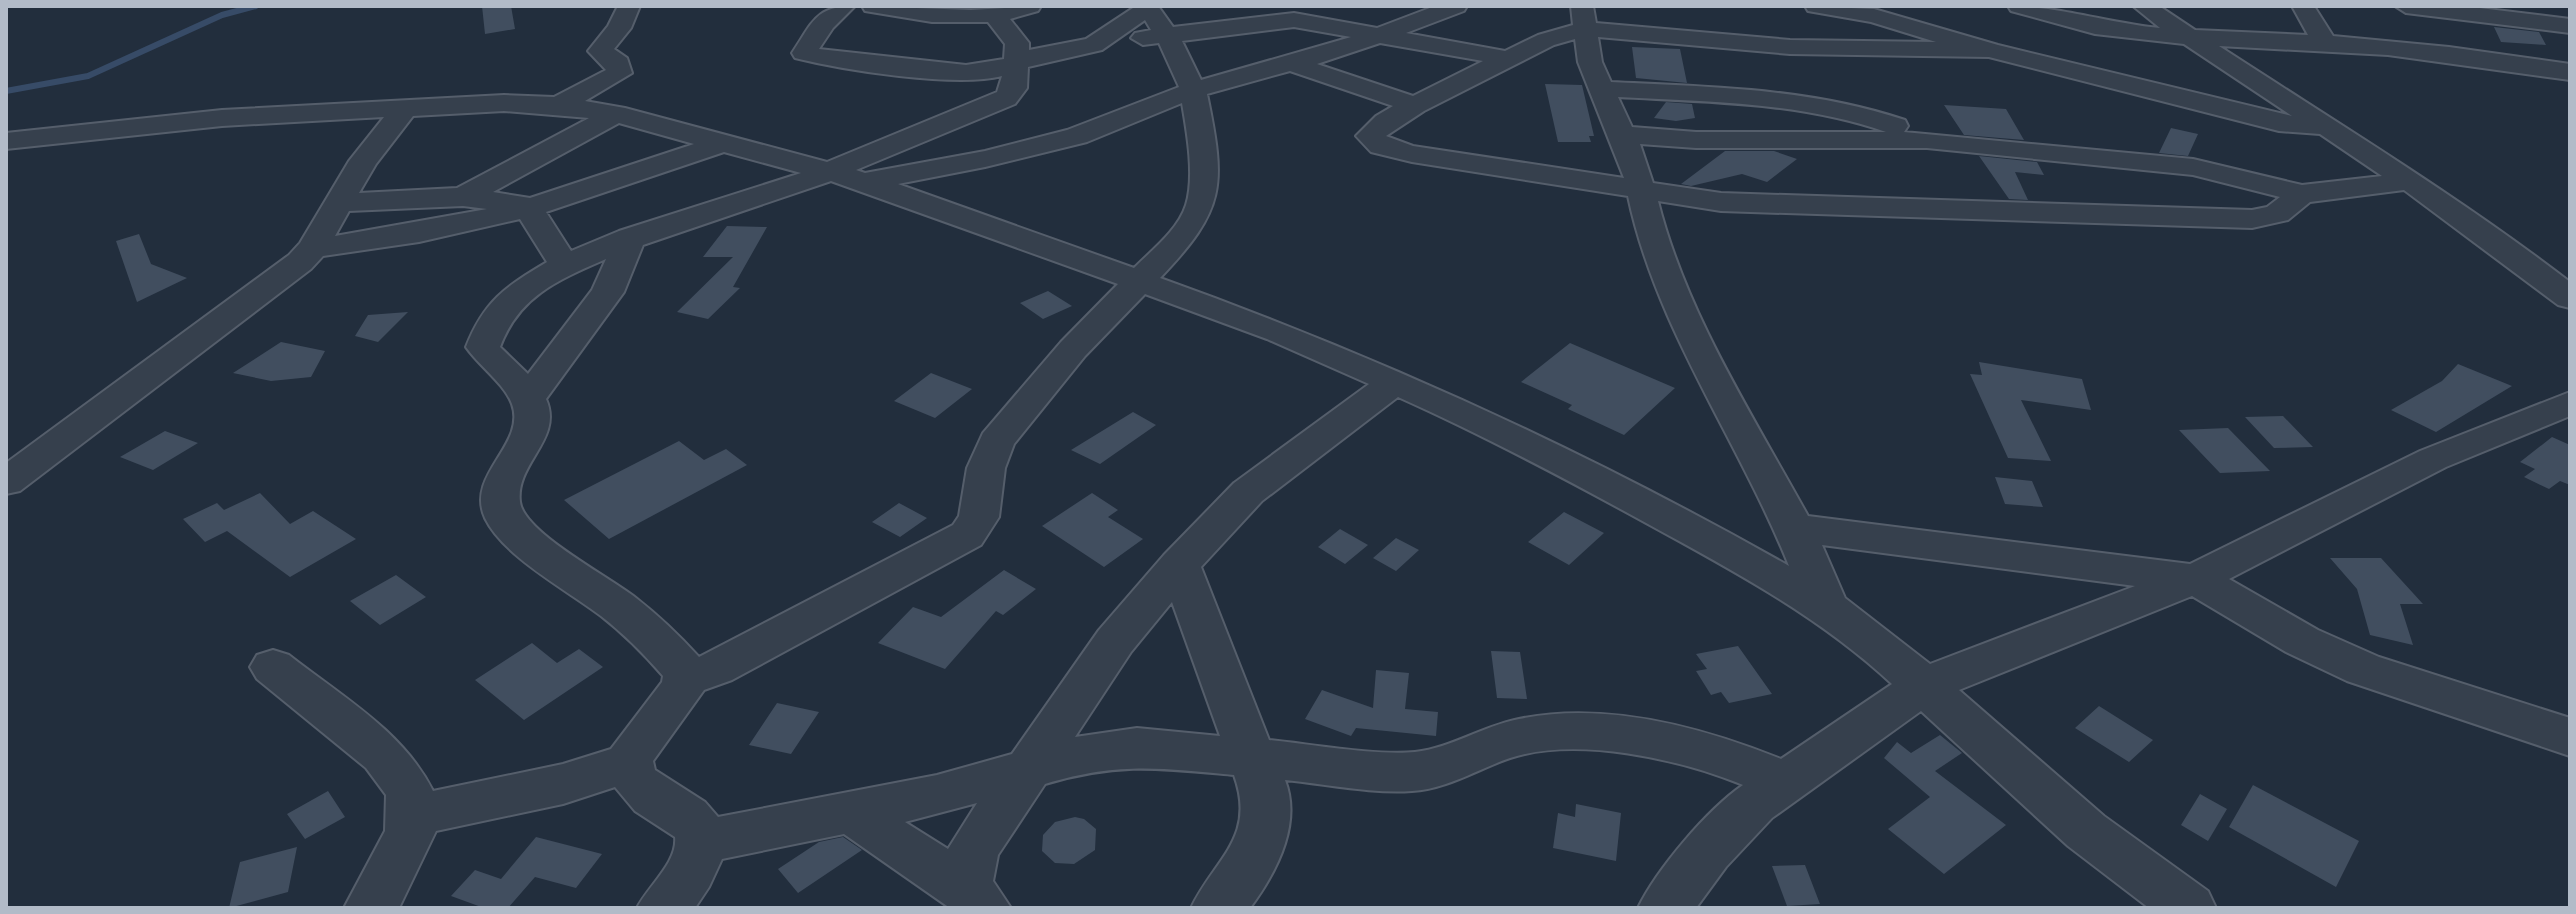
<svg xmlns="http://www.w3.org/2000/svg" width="2576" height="914" font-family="'PT Sans',sans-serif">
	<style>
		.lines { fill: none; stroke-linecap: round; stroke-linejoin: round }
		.stream { stroke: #374b67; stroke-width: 6 }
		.building { fill: #414e5f }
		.minor-casing { stroke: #555e6b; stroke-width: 4 }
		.minor { fill: #36404d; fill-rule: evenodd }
	</style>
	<rect width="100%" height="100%" fill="#222e3d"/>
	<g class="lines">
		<path class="stream" d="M 6,91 L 88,76 L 222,15 L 256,6"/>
	</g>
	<path class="building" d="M 482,6 L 511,6 L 515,29 L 485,34 Z
		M 2494,27 L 2539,32 L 2546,45 L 2501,42 Z
		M 1632,47 L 1680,49 L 1687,83 L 1636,78 Z
		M 1545,84 L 1582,85 L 1594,136 L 1589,136 L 1591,142 L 1558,142 Z
		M 1666,102 L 1692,104 L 1695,118 L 1676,121 L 1654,118 Z
		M 1944,105 L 2006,109 L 2024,140 L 1964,135 Z
		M 2171,128 L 2198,134 L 2188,156 L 2159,153 Z
		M 1725,151 L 1774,151 L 1797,159 L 1767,182 L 1742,174 L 1691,186 L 1681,184 Z
		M 1979,156 L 2037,162 L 2044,175 L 2015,172 L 2028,200 L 2009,199 Z
		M 727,226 L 767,227 L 733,287 L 740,288 L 708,319 L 677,312 L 733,257 L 703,257 Z
		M 139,234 L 151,264 L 187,278 L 137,302 L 116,241 Z
		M 1048,291 L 1072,306 L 1043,319 L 1020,303 Z
		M 408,312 L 378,342 L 355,336 L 368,315 Z
		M 281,342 L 325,351 L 311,377 L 271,381 L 233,373 Z
		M 1570,343 L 1675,388 L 1624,435 L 1568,409 L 1572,405 L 1521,382 Z
		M 1979,362 L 2082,379 L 2091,410 L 2021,400 L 2051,461 L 2008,458 L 1970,374 L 1982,375 Z
		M 2458,364 L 2512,386 L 2436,432 L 2391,410 L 2442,381 Z
		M 931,373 L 972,389 L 935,418 L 894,401 Z
		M 1133,412 L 1156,425 L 1100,464 L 1071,450 Z
		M 2283,416 L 2313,447 L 2274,448 L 2245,417 Z
		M 2228,428 L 2270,471 L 2220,473 L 2179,430 Z
		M 165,431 L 198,443 L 153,470 L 120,457 Z
		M 2552,437 L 2570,445 L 2570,485 L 2560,481 L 2549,489 L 2524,477 L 2535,469 L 2520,462 Z
		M 679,441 L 704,460 L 726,449 L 747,465 L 609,539 L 564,500 Z
		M 1995,477 L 2032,481 L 2043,507 L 2005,504 Z
		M 260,493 L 290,524 L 313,511 L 356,539 L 290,577 L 227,531 L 205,542 L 183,519 L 217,503 L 224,510 Z
		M 1092,493 L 1118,510 L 1108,517 L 1143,539 L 1104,567 L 1042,526 Z
		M 899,503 L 927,518 L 900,537 L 872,522 Z
		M 1564,512 L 1604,533 L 1569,565 L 1528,542 Z
		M 1340,529 L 1368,545 L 1345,564 L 1318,547 Z
		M 1396,538 L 1419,550 L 1396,571 L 1373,558 Z
		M 2330,558 L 2381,558 L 2423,604 L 2400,604 L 2413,645 L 2370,635 L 2357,589 Z
		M 1004,570 L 1036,589 L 1003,615 L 996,611 L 945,669 L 878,643 L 913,607 L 941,617 Z
		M 396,575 L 426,597 L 380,625 L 350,601 Z
		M 532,643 L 557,663 L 579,649 L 603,667 L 524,720 L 475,680 Z
		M 1738,646 L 1772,694 L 1729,703 L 1721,692 L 1711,695 L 1696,671 L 1707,669 L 1696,654 Z
		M 1491,651 L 1520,652 L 1527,699 L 1497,698 Z
		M 1376,670 L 1409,673 L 1405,709 L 1438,712 L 1436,736 L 1356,728 L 1351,736 L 1305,719 L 1322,690 L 1373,708 Z
		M 777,703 L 819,712 L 791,754 L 749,745 Z
		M 2099,706 L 2153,740 L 2129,762 L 2075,728 Z
		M 1940,735 L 1962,753 L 1935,771 L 2006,825 L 1944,874 L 1888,829 L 1930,797 L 1884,758 L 1897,742 L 1911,753 Z
		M 2253,785 L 2359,841 L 2336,887 L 2229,827 Z
		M 328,791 L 345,817 L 305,839 L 287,814 Z
		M 2200,794 L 2227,809 L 2208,841 L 2181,825 Z
		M 1576,804 L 1621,813 L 1616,861 L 1553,848 L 1558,813 L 1575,817 Z
		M 1075,817 L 1084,819 L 1096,829 L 1095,850 L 1074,864 L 1055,863 L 1042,851 L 1043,835 L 1055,822 Z
		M 536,837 L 602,854 L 576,888 L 535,877 L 508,908 L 484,908 L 451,896 L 475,870 L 501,879 Z
		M 843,837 L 862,850 L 798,893 L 778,869 L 819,842 Z
		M 297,847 L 288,892 L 229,908 L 240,862 Z
		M 1805,865 L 1820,904 L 1787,906 L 1772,866 Z"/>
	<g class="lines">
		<defs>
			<path id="minor" d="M 618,6 L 640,6 L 631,28 L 614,49 L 627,58 L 632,73 L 585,101 L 625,108 L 827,162 L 997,92 L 1002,76 C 956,88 843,70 795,58 L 792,53 C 813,22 815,6 855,6 L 833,28 L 819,49 L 966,65 L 1004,59 L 1005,44 L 988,22 L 932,22 L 865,11 L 862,6 L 971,10 L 1041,6 L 1038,11 L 1010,19 L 1029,43 L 1029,50 L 1086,39 L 1136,6 L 1158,6 L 1173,27 L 1294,13 L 1377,28 L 1435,6 L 1467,6 L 1464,11 L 1406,33 L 1505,51 L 1538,35 L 1573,25 L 1571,6 L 1593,6 L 1596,23 L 1790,40 L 1936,42 L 1871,22 L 1808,11 L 1805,6 L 1874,9 L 1998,45 L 2292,116 L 2184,44 L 2095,34 L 2011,11 L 2008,6 C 2059,6 2109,23 2160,28 L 2133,6 L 2159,6 L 2195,30 L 2308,35 L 2292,6 L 2314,6 L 2333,36 L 2449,47 L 2570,64 L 2570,80 L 2388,55 L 2219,46 C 2337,123 2458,196 2570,282 L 2570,308 L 2558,305 L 2404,190 L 2310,202 L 2288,220 L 2252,228 L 1721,211 L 1658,201 C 1686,313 1753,416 1808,516 L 2190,564 L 2420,451 L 2570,392 L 2570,416 L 2446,467 L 2229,579 L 2318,630 L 2379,657 L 2570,718 L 2570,756 L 2347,681 L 2286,652 L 2192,596 L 1959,690 L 2104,816 L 2208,891 L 2216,908 L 2149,908 L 2068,846 L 1921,711 L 1772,818 L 1726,867 L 1696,908 L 1638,908 C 1657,869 1707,810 1743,785 C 1680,759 1577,736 1510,758 C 1478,769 1447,789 1412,791 C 1372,794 1326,784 1285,780 C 1302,824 1276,873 1250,908 L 1191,908 C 1214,859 1257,838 1234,775 C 1159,768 1119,762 1045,784 L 998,855 L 993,881 L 1011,908 L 950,908 L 844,834 L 722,859 L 709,887 L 695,908 L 637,908 C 648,886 678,862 675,837 L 635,811 L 615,787 L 563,804 L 436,831 L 399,908 L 344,908 L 385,831 L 386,795 L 366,768 L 257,679 L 250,667 L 257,655 L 273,650 L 289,655 C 341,696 403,731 433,791 L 563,764 L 611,749 L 662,682 L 663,676 C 644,654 624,634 601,616 C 567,590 504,557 485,518 C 465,474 527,445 512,404 C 504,383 479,366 466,347 C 484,301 505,287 547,262 L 520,219 L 419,242 L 323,256 L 311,269 L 20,491 L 6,494 L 6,463 L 289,255 L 300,243 L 349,161 L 384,117 L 222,126 L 6,149 L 6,133 L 222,110 L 504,95 L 554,97 L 606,70 L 588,51 L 608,26 ZM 1145,20 L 1151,30 L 1135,33 L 1131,38 L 1143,45 L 1159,43 L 1179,87 L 1067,130 L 985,151 L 865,173 L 856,170 L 1015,104 L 1027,88 L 1028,67 L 1102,50 ZM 1294,27 L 1351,37 L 1201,80 L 1182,41 ZM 1598,37 L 1790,54 L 1989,57 L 2279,131 L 2320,134 L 2382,176 L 2302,185 L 2193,159 L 1904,132 L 1908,126 L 1905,120 C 1809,88 1711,87 1611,82 L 1602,62 ZM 1575,39 L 1578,62 L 1624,178 L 1413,146 L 1386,136 L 1424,111 L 1554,45 ZM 1380,43 L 1483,61 L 1413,96 L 1317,64 ZM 1290,71 L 1393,106 L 1376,116 L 1356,136 L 1371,152 L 1412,162 L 1628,196 C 1656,329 1739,441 1789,566 C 1588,452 1378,356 1160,278 C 1226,209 1226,186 1207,94 ZM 1618,97 C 1710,102 1799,102 1886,132 L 1696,132 L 1632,127 ZM 1182,103 C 1187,132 1195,177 1186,205 C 1178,230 1152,250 1134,268 L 898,184 L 985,167 L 1087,142 ZM 504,111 L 589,118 L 457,188 L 359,193 L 376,164 L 413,116 ZM 619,123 L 694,144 L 530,198 L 493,192 ZM 1640,144 L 1696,148 L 1927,148 L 2193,175 L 2280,197 L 2267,207 L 2252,210 L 1721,193 L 1653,183 ZM 724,152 L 801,173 L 619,231 L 571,251 L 546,212 ZM 831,181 L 1118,284 L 1061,342 L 983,433 L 967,468 L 959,516 L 953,525 L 699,657 C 679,635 659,616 636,598 C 610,577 524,533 520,502 C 515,463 564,439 546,399 L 624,292 L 643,245 ZM 463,206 L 487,209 L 335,236 L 349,211 ZM 606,259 L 592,290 L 528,374 L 500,347 C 519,296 558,280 606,259 ZM 1145,294 L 1267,339 L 1369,384 L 1234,483 L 1164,555 L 1099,630 L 1012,754 L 937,775 L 718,817 L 705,802 L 655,770 L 653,761 L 704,690 L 732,680 L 981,545 L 999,517 L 1005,468 L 1014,444 L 1085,356 ZM 1398,397 C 1483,435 1566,479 1648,524 C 1734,571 1820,617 1892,684 L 1781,759 C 1701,727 1606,701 1519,719 C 1483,726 1451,748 1415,752 C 1377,756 1309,744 1269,740 L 1201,567 L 1262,501 ZM 1822,545 L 2135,586 L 1930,664 L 1845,598 ZM 1172,602 L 1220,736 L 1137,728 L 1075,737 L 1131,652 ZM 977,803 L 948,849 L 905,822 Z
				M 2395,6 L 2463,6 L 2570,19 L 2570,33 L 2406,13 Z"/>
		</defs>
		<use href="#minor" class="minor-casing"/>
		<use href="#minor" class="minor"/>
	</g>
	<rect width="2576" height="914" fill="none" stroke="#b2bbc8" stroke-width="16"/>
</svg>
